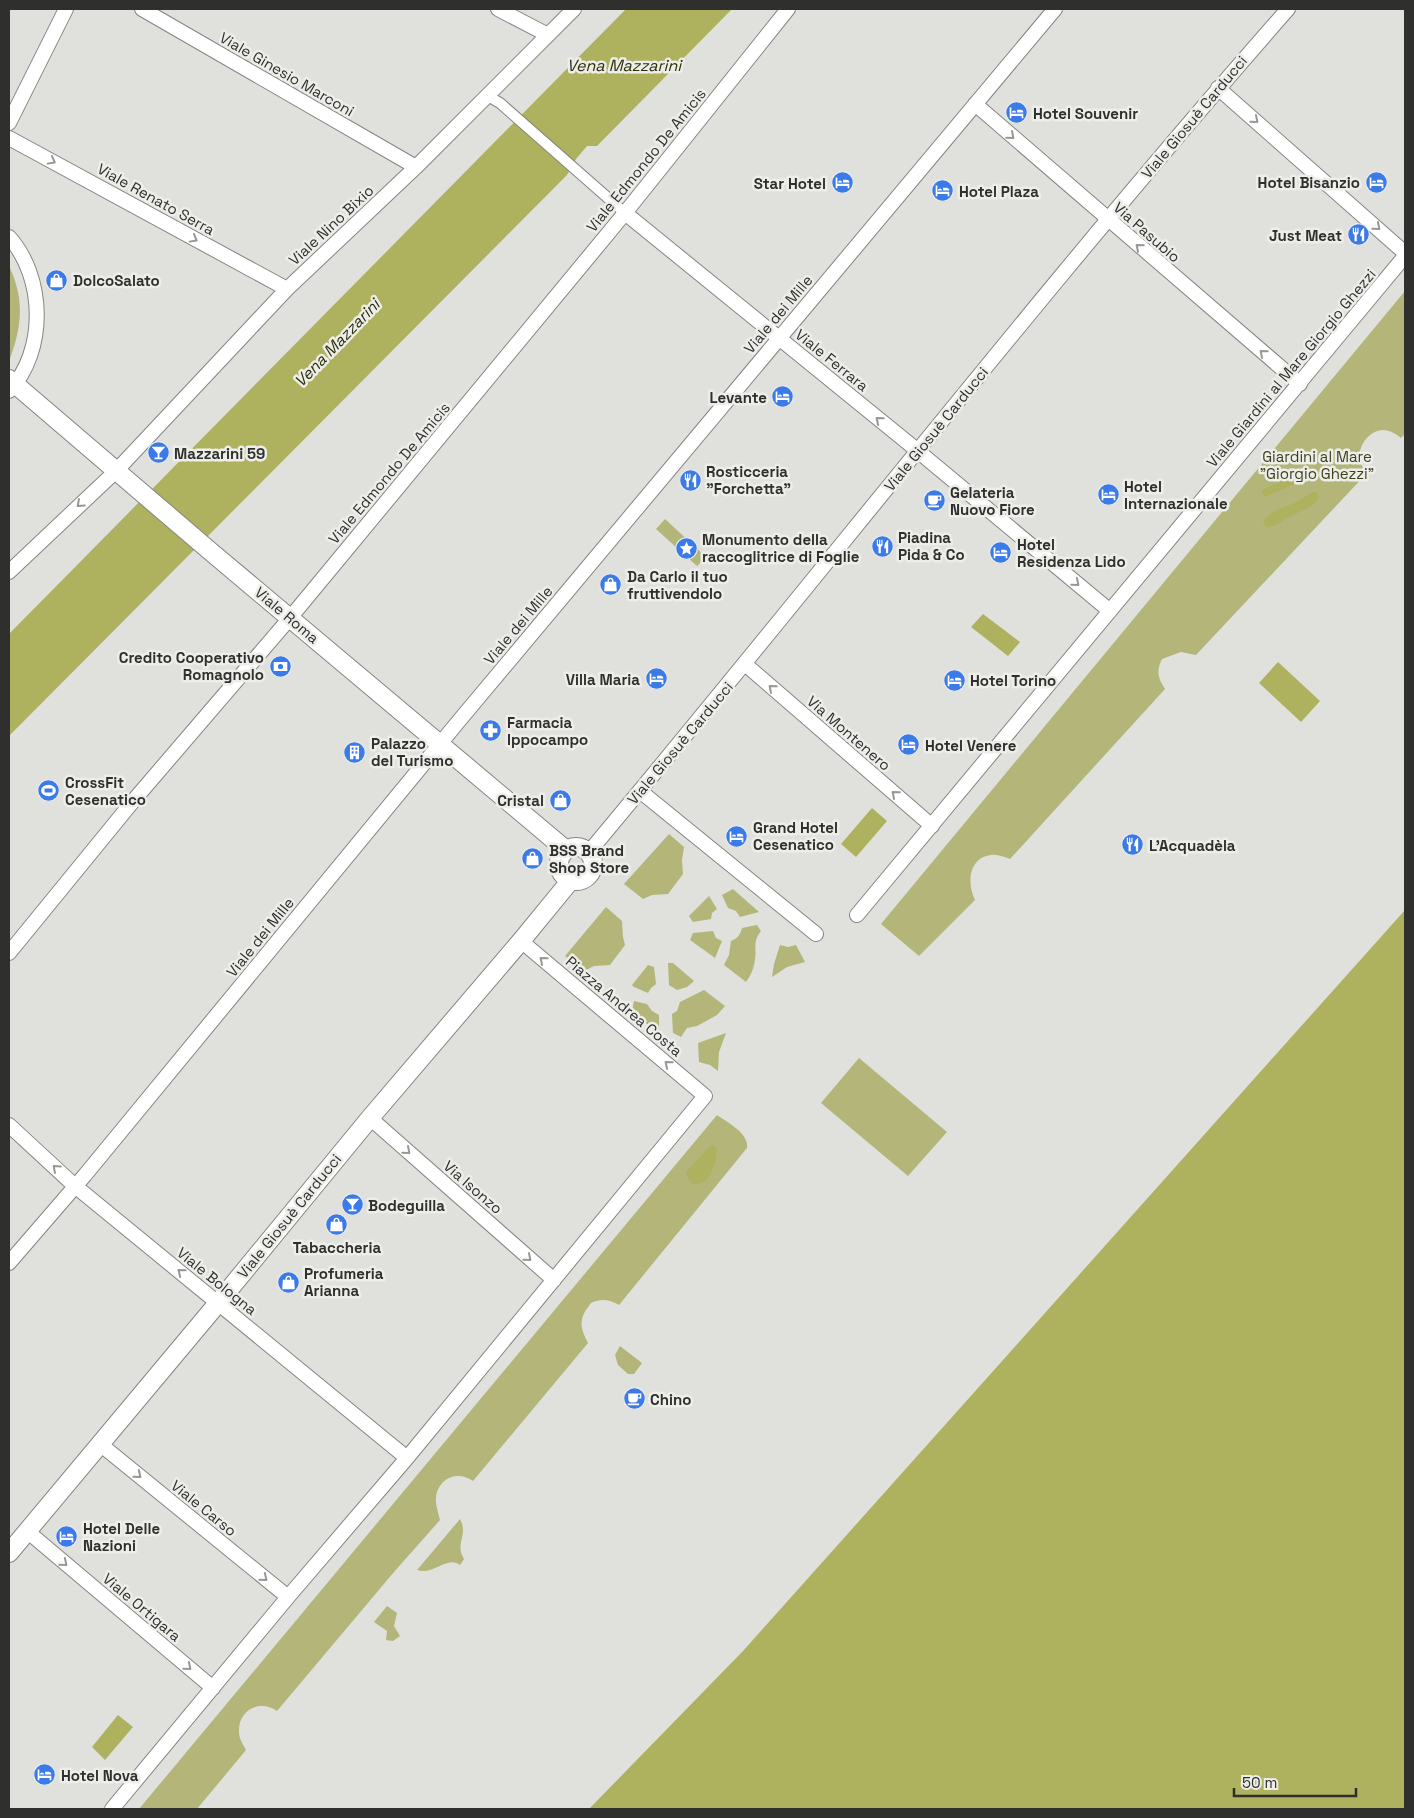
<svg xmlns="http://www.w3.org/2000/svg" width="1414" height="1818" font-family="'Space Grotesk',sans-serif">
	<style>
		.green { fill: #b3b678 }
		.water { fill: #aeb15e }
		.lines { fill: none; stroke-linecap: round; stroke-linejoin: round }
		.pedestrian-casing { stroke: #848581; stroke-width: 12 }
		.minor-casing { stroke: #848581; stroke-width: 16 }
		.tertiary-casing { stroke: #848581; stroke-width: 20 }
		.pedestrian { stroke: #fff; stroke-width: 10 }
		.minor { stroke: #fff; stroke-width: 14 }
		.tertiary { stroke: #fff; stroke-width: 18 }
		.oneway { stroke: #979796 }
		.labels { text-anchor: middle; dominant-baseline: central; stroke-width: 5; stroke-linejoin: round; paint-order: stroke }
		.street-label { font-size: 15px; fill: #2f2f2d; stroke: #ededea }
		.poi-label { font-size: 15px; font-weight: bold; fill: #2f2f2d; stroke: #ededea; text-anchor: start }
		.park-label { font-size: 15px; fill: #3f401c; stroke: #ededea }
		.water-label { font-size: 16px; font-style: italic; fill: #2d2e09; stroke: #ededea }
	</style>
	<rect width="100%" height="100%" fill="#e0e0dd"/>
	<path class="green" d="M 9,266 C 25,299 22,328 9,361 Z
		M 1405,291 L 1405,434 L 1401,438 C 1396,434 1390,430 1383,430 C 1368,430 1356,449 1360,463 C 1362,466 1365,470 1367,473 L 1196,655 L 1181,652 L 1162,659 C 1156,671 1158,678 1165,689 L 1010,859 C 1004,857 998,854 991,855 C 968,858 967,884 975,900 L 919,956 L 881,924 Z
		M 665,519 L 706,557 L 697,566 L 656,529 Z
		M 669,834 L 684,847 L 682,860 L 683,874 L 668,894 L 652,895 L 643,899 L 624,884 Z
		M 733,889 L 759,912 L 740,917 L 736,911 L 728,908 L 722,895 Z
		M 709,896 L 717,909 L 712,913 L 711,919 L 693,922 L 689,916 Z
		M 606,907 L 622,921 L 623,937 L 625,945 L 610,965 L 594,966 L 584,971 L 565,956 Z
		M 757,925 L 761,931 C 752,943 757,947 755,959 C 754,968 751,975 746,982 L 724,965 L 729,955 L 731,941 C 738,938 740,935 742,928 Z
		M 713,931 L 716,938 L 722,941 L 715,958 L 690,940 L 693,933 Z
		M 780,945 L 788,947 L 796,945 L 805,962 L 787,967 L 772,977 L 774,964 Z
		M 673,963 L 694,981 L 687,987 L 677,990 L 669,985 L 668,963 Z
		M 648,965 L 654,967 L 656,984 L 651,988 L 648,993 L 634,987 L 632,985 Z
		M 704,990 L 725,1006 L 717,1015 L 697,1026 L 687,1028 L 681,1037 L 673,1033 L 672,1014 L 677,1011 L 680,1002 Z
		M 634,1001 L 647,1004 L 652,1011 L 659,1015 L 659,1030 L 655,1031 L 632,1012 Z
		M 726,1033 L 719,1052 L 718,1071 L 710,1065 L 699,1062 L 698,1043 Z
		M 859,1058 L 947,1132 L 908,1176 L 821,1103 Z
		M 717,1115 C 728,1123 749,1133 747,1148 L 619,1305 C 609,1300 602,1298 591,1303 C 579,1318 579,1326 588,1343 L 473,1481 C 460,1472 443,1475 437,1492 C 434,1501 438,1512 440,1520 L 394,1572 L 277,1711 C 260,1699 238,1710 239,1732 C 239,1739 243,1744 246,1750 L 197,1809 L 139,1809 Z
		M 620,1346 L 642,1363 L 634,1374 L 628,1374 L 618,1365 L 615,1355 Z
		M 460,1519 C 469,1536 454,1542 464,1559 L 460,1565 C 447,1555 433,1576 417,1570 Z
		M 387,1606 L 397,1613 L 394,1626 L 400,1636 L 393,1641 L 386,1640 L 387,1631 L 374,1622 Z"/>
	<path class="water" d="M 626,9 L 732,9 L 597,146 L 587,146 L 576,159 L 567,175 L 9,736 L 9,634 Z
		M 1297,474 L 1301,477 L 1301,480 L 1296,483 L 1265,497 L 1262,492 L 1264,489 Z
		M 1313,492 L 1316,492 L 1319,498 C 1311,509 1300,511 1289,517 C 1282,521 1275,526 1268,528 L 1263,524 C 1267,511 1281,509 1292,504 C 1299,501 1306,496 1313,492 Z
		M 983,614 L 1020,642 L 1008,656 L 971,627 Z
		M 1278,662 L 1320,701 L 1301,722 L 1259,683 Z
		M 872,808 L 887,821 L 856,857 L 841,844 Z
		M 1405,910 L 1405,1809 L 589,1809 L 743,1651 Z
		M 712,1144 L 717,1149 C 715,1164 712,1185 693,1184 L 688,1179 L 686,1172 Z
		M 118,1715 L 133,1727 L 105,1760 L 92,1747 Z"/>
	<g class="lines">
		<defs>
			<path id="pedestrian" d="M 488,96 L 500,103 L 625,213"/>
			<path id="minor" d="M 142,9 L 416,167
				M 498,9 L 548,35
				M 1218,88 L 1405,253
				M 975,104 L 1300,384
				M 9,123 L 66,9
				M 9,138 L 287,289
				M 625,213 L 907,442 L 1110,611
				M 9,237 C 45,277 47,351 9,391
				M 9,572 L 116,471 L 287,289 L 416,167 L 574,9
				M 745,664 L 932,826
				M 640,791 L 816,934
				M 589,852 C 823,572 1047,283 1288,9
				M 857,915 L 1405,256
				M 9,953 L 134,800 L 290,618 L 625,213 L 788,9
				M 370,1118 L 554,1280
				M 9,1125 L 75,1186 L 407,1458
				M 9,1263 L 85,1175 L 458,722 L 1055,9
				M 100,1444 L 288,1597
				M 27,1531 L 213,1688
				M 112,1809 L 288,1597 L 407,1458 L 705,1096 L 521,941"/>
			<path id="tertiary" d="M 9,379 L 210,551 L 566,850
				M559 864a17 17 0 1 1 34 0a17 17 0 1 1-34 0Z
				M 9,1553 L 218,1303 L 370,1118 L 521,941 L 571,880"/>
		</defs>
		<use href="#pedestrian" class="pedestrian-casing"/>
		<use href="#minor" class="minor-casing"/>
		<use href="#tertiary" class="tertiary-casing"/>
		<use href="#pedestrian" class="pedestrian"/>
		<use href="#minor" class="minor"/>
		<use href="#tertiary" class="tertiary"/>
	</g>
	<defs><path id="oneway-chevron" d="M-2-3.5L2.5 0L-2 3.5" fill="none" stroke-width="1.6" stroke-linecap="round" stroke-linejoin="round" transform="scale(1.25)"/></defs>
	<g class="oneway">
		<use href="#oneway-chevron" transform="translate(1255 120) rotate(41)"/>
		<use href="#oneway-chevron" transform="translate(1011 136) rotate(41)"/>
		<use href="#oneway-chevron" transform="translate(52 161) rotate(29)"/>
		<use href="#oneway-chevron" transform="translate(1377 227) rotate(41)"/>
		<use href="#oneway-chevron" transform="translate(194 239) rotate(29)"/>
		<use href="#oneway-chevron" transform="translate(1139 247) rotate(-139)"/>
		<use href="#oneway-chevron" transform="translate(1263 353) rotate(-139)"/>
		<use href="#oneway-chevron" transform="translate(879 420) rotate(-141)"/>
		<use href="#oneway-chevron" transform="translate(80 504) rotate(138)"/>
		<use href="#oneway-chevron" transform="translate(1076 583) rotate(40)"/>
		<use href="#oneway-chevron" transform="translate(772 688) rotate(-139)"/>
		<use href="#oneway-chevron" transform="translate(895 794) rotate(-139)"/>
		<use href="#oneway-chevron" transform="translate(543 960) rotate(-140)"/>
		<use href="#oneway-chevron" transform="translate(668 1064) rotate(-140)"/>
		<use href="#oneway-chevron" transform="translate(407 1151) rotate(41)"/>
		<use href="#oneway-chevron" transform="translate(56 1168) rotate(-138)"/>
		<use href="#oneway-chevron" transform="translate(528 1258) rotate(41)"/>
		<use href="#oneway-chevron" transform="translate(181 1272) rotate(-141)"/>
		<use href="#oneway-chevron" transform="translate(138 1475) rotate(39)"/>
		<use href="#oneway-chevron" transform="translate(64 1563) rotate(40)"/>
		<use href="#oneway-chevron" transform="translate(264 1578) rotate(39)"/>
		<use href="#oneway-chevron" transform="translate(188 1667) rotate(40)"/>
	</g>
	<defs>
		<symbol id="hotel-disc" viewBox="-11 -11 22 22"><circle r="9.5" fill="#3b7ae9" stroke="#ededea"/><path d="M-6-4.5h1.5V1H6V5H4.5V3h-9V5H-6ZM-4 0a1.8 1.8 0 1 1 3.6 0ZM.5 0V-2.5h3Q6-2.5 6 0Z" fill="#fff"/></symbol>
		<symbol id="restaurant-disc" viewBox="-11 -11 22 22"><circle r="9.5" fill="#3b7ae9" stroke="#ededea"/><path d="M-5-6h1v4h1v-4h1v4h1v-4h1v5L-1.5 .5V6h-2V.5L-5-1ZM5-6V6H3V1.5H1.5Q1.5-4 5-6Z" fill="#fff"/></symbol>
		<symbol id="shop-disc" viewBox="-11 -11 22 22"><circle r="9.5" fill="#3b7ae9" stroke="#ededea"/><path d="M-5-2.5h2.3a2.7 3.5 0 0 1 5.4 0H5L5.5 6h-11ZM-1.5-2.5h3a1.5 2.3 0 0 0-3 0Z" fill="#fff"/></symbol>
		<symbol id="bar-disc" viewBox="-11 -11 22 22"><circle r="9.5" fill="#3b7ae9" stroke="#ededea"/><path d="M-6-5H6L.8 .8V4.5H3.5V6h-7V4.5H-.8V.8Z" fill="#fff"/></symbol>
		<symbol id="cafe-disc" viewBox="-11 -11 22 22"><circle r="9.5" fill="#3b7ae9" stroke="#ededea"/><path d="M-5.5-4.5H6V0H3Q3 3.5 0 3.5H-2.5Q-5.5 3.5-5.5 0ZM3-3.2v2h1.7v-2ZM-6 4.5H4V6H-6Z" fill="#fff"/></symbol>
		<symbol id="sight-disc" viewBox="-11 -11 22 22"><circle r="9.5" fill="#3b7ae9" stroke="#ededea"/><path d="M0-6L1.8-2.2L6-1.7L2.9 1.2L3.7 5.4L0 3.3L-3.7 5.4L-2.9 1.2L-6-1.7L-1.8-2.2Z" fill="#fff"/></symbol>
		<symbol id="bank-disc" viewBox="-11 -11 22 22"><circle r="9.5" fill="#3b7ae9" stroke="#ededea"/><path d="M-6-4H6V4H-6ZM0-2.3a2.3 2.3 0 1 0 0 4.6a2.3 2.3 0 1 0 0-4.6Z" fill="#fff"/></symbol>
		<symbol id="pharmacy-disc" viewBox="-11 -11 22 22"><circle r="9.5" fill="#3b7ae9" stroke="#ededea"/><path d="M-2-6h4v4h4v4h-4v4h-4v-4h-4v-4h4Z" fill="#fff"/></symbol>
		<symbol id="building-disc" viewBox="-11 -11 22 22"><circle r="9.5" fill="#3b7ae9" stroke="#ededea"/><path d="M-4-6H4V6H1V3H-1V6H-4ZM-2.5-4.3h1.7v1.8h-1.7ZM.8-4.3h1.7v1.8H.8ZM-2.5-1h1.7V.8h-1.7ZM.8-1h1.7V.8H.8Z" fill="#fff"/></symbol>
		<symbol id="stadium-disc" viewBox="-11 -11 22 22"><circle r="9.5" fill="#3b7ae9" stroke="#ededea"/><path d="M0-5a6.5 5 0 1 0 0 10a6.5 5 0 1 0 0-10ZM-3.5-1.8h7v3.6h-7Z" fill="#fff"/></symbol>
	</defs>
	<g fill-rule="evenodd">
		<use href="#hotel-disc" x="1004" y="100" width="25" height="25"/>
		<use href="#hotel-disc" x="1364" y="170" width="25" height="25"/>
		<use href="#hotel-disc" x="830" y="170" width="25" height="25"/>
		<use href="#hotel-disc" x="930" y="178" width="25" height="25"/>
		<use href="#restaurant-disc" x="1346" y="222" width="25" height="25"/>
		<use href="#shop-disc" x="44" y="268" width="25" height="25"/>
		<use href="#hotel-disc" x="770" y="384" width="25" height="25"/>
		<use href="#bar-disc" x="146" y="440" width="25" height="25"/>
		<use href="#restaurant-disc" x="678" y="468" width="25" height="25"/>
		<use href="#hotel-disc" x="1096" y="482" width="25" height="25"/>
		<use href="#cafe-disc" x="922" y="488" width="25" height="25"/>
		<use href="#restaurant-disc" x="870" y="534" width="25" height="25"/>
		<use href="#sight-disc" x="674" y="536" width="25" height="25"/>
		<use href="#hotel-disc" x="988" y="540" width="25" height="25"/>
		<use href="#shop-disc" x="598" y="572" width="25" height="25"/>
		<use href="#bank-disc" x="268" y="654" width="25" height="25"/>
		<use href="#hotel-disc" x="644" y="666" width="25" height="25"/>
		<use href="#hotel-disc" x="942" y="668" width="25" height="25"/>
		<use href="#pharmacy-disc" x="478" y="718" width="25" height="25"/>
		<use href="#hotel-disc" x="896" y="732" width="25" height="25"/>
		<use href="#building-disc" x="342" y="740" width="25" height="25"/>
		<use href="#stadium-disc" x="36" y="778" width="25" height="25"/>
		<use href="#shop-disc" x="548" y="788" width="25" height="25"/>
		<use href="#hotel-disc" x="724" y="824" width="25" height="25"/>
		<use href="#restaurant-disc" x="1120" y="832" width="25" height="25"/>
		<use href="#shop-disc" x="520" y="846" width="25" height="25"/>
		<use href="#bar-disc" x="340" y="1192" width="25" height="25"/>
		<use href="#shop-disc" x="324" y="1212" width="25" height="25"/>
		<use href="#shop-disc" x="276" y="1270" width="25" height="25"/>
		<use href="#cafe-disc" x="622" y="1386" width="25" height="25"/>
		<use href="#hotel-disc" x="54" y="1524" width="25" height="25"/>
		<use href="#hotel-disc" x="32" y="1762" width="25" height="25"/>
	</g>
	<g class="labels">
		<g class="street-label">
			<text transform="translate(287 74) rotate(30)">Viale Ginesio Marconi</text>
			<text transform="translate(1194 117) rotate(-50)">Viale Giosuè Carducci</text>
			<text transform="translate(646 160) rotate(-51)">Viale Edmondo De Amicis</text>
			<text transform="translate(156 199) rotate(29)">Viale Renato Serra</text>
			<text transform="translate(331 225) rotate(-43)">Viale Nino Bixio</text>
			<text transform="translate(1147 232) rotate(41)">Via Pasubio</text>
			<text transform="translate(778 314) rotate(-50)">Viale dei Mille</text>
			<text transform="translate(832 360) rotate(39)">Viale Ferrara</text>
			<text transform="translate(1291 368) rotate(-50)">Viale Giardini al Mare Giorgio Ghezzi</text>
			<text transform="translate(936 429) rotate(-51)">Viale Giosuè Carducci</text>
			<text transform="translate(389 473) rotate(-50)">Viale Edmondo De Amicis</text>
			<text transform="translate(287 615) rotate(40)">Viale Roma</text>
			<text transform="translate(518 625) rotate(-50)">Viale dei Mille</text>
			<text transform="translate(849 733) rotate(41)">Via Montenero</text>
			<text transform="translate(680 743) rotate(-50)">Viale Giosuè Carducci</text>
			<text transform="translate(260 937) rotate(-51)">Viale dei Mille</text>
			<text transform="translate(624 1006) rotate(40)">Piazza Andrea Costa</text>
			<text transform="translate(473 1187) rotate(41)">Via Isonzo</text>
			<text transform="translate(289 1216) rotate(-51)">Viale Giosuè Carducci</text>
			<text transform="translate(217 1281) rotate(39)">Viale Bologna</text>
			<text transform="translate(204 1508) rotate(39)">Viale Carso</text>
			<text transform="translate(142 1607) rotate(40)">Viale Ortigara</text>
		</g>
		<g class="poi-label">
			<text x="1033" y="113">Hotel Souvenir</text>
			<text x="1360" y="182" text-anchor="end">Hotel Bisanzio</text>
			<text x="826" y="183" text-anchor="end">Star Hotel</text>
			<text x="959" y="191">Hotel Plaza</text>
			<text x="1342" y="235" text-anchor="end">Just Meat</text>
			<text x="73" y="280">DolcoSalato</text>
			<text x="767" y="397" text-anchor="end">Levante</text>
			<text x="174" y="453">Mazzarini 59</text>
			<text x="706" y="471">Rosticceria<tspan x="706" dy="17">"Forchetta"</tspan></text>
			<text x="1124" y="486">Hotel<tspan x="1124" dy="17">Internazionale</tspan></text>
			<text x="950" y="492">Gelateria<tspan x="950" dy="17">Nuovo Fiore</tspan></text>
			<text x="898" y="537">Piadina<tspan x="898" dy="17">Pida &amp; Co</tspan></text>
			<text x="702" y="539">Monumento della<tspan x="702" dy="17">raccoglitrice di Foglie</tspan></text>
			<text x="1017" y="544">Hotel<tspan x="1017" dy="17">Residenza Lido</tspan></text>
			<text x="627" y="576">Da Carlo il tuo<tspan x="627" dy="17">fruttivendolo</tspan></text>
			<text x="264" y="657" text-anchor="end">Credito Cooperativo<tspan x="264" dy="17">Romagnolo</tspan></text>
			<text x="640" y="679" text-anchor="end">Villa Maria</text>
			<text x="970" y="680">Hotel Torino</text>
			<text x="507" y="722">Farmacia<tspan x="507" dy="17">Ippocampo</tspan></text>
			<text x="371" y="743">Palazzo<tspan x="371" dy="17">del Turismo</tspan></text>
			<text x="925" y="745">Hotel Venere</text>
			<text x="65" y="782">CrossFit<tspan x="65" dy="17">Cesenatico</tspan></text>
			<text x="544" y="800" text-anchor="end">Cristal</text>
			<text x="753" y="827">Grand Hotel<tspan x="753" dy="17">Cesenatico</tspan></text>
			<text x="1149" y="845">L'Acquadèla</text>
			<text x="549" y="850">BSS Brand<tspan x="549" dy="17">Shop Store</tspan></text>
			<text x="368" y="1205">Bodeguilla</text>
			<text x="337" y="1247" text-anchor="middle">Tabaccheria</text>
			<text x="304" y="1273">Profumeria<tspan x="304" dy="17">Arianna</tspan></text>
			<text x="650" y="1399">Chino</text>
			<text x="83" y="1528">Hotel Delle<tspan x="83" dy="17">Nazioni</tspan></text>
			<text x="61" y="1775">Hotel Nova</text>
		</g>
		<g class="park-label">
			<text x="1317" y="456">Giardini al Mare<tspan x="1317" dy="17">"Giorgio Ghezzi"</tspan></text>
		</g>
		<g class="water-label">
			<text x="624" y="65">Vena Mazzarini</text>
			<text transform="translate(337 343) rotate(-46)">Vena Mazzarini</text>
		</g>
	</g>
	<rect width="1414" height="1818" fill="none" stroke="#2f2f2d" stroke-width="20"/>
	<path d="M1234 1788v8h122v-8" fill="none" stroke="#2f2f2d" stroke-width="2.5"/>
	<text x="1242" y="1788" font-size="15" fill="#2f2f2d" stroke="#ededea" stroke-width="4" paint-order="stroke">50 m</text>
</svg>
